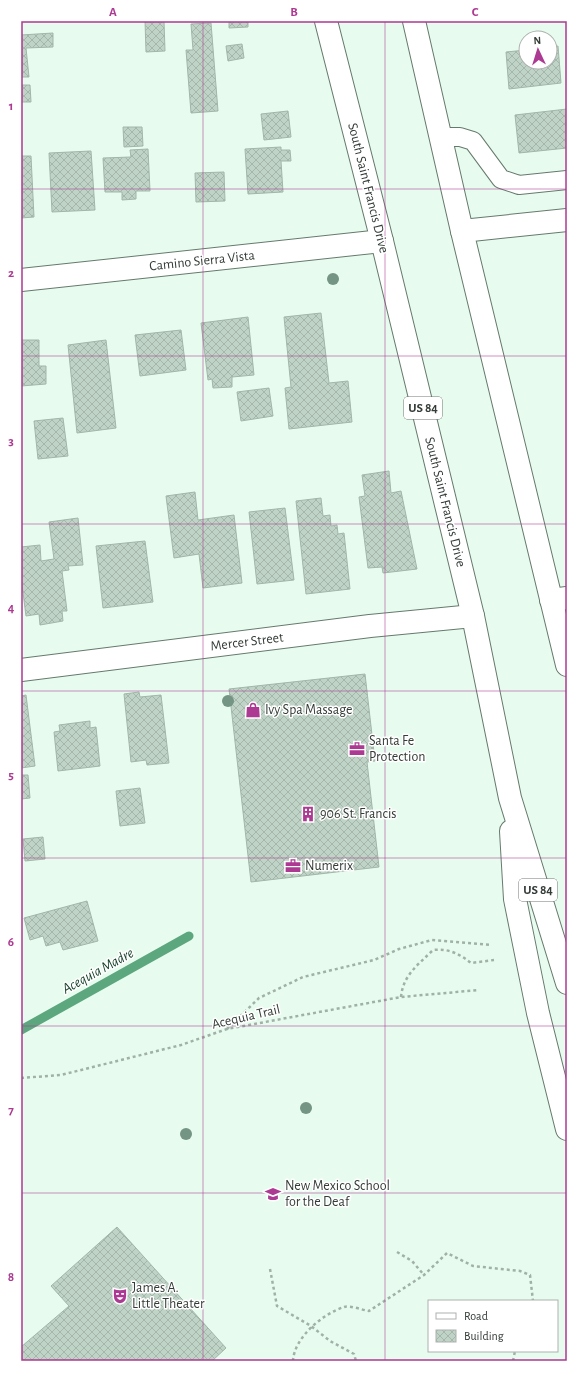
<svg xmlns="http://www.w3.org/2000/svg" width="588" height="1382" font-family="'Alegreya Sans',sans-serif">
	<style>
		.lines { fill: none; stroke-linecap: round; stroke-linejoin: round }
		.stream { stroke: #5da77e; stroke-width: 9 }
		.building { fill: url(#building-cross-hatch); stroke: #a2b6a9 }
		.service-casing { stroke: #66796d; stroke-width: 20 }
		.minor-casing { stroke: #66796d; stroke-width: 24 }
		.trunk-casing { stroke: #66796d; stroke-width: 24 }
		.path { stroke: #a1b1a7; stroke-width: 2.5; stroke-dasharray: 3 3; stroke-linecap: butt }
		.service { stroke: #fff; stroke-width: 18 }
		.minor { stroke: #fff; stroke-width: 22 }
		.trunk { stroke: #fff; stroke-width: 22 }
		.tree { fill: #749583 }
		.grid { fill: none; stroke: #ac3992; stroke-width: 1; stroke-opacity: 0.55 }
		.labels { text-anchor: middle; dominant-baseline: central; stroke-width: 3; stroke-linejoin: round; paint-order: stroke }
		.shield { fill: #fff; stroke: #717673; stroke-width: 1 }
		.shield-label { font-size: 13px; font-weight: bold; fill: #343c37 }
		.street-label { font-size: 14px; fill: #343c37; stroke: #fff }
		.poi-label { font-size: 14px; fill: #343c37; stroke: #fff; text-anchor: start }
		.water-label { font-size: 15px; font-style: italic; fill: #133f29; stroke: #fff }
		.neatline { fill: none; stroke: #ac3992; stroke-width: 1.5 }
		.grid-label { font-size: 13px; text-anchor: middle; font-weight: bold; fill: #ac3992 }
	</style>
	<defs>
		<pattern id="building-cross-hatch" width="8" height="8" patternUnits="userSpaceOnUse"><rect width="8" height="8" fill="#bfd3c6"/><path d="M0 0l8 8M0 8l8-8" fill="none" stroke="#a5b6ab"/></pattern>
	</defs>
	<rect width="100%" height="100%" fill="#e7fcef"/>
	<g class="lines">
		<path class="stream" d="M 21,1030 L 189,936"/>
	</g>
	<path class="building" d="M 145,21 L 164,21 L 165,51 L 146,52 Z
		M 229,21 L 248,21 L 248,27 L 229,28 Z
		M 211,23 L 218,111 L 191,113 L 186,50 L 193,50 L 191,24 Z
		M 53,33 L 53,47 L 26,48 L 29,77 L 21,77 L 21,35 Z
		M 242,44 L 244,58 L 228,61 L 226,46 Z
		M 558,46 L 561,83 L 509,89 L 506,52 L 526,50 L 526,62 L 550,62 L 550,47 Z
		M 21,85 L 30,85 L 31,102 L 21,102 Z
		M 567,109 L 567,148 L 519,153 L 515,115 Z
		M 288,111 L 291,137 L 264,140 L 261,114 Z
		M 123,127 L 142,127 L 143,146 L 124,147 Z
		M 281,147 L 281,150 L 290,150 L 291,161 L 281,161 L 283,192 L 248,194 L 245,149 Z
		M 148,149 L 150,191 L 136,191 L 136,199 L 122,200 L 122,192 L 105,192 L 103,158 L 131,157 L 130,150 Z
		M 91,151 L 95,210 L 52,212 L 49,153 Z
		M 21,156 L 31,156 L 34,217 L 21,218 Z
		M 224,172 L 225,201 L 196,202 L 195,173 Z
		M 321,313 L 329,383 L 348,381 L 352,422 L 289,429 L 285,388 L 291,387 L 284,317 Z
		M 248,317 L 254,375 L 232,377 L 232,387 L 213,388 L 212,379 L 208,380 L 201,323 Z
		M 181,330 L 186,370 L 140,376 L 135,335 Z
		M 21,340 L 39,340 L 39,366 L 46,366 L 46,384 L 21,386 Z
		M 106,340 L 116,428 L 77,433 L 68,345 Z
		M 269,388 L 273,416 L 241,421 L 237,392 Z
		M 63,418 L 68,456 L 38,459 L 34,421 Z
		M 389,471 L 391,493 L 401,491 L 417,569 L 383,573 L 382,567 L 368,568 L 359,497 L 365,496 L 362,475 Z
		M 195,492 L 198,520 L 234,515 L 242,583 L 203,588 L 199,554 L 174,558 L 166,496 Z
		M 321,498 L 323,516 L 330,515 L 331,526 L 337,525 L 338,534 L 344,533 L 350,589 L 306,594 L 296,501 Z
		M 285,508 L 294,580 L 257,584 L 249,512 Z
		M 78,518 L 83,565 L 68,566 L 69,570 L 62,571 L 67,611 L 62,611 L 63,621 L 40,625 L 39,614 L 26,616 L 21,577 L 21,547 L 40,545 L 41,561 L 54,559 L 49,522 Z
		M 145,541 L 153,602 L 103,608 L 96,546 Z
		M 365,674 L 375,761 L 367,762 L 379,867 L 251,882 L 229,689 Z
		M 139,692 L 140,697 L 161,695 L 169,763 L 147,765 L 146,760 L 131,762 L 124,694 Z
		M 26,695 L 35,766 L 21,768 L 21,696 Z
		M 90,721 L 90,728 L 96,727 L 100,766 L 58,771 L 54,732 L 60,731 L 59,725 Z
		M 21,775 L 28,775 L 30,798 L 21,799 Z
		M 140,788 L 145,823 L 120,826 L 116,791 Z
		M 43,837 L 45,859 L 25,861 L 23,839 Z
		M 87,901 L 98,941 L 63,950 L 60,942 L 46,946 L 43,936 L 30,940 L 24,918 Z
		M 117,1227 L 226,1348 L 212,1361 L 21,1361 L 21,1347 L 69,1306 L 51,1286 Z"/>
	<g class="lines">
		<defs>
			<path id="service" d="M 441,137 L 460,137 L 473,141 L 501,179 L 519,185 L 567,180"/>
			<path id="minor" d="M 462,231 L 567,220
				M 21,280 L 382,241
				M 551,600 L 567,598
				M 21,670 L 370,626 L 473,616"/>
			<path id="trunk" d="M 326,21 L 382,241 L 473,616 L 510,798 L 567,983
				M 414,21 L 462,231 L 567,665
				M 511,831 L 515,899 L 538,1013 L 567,1129"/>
		</defs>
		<use href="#service" class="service-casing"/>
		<use href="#minor" class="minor-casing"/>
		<use href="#trunk" class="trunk-casing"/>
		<path class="path" d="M 401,997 C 403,975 418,965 433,950 C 448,948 460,954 471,963 L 494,960
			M 227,1029 L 259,998 L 303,977 L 374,960 L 399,949 L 432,940 L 491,945
			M 21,1078 L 61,1075 L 181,1045 L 227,1029 L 401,997 L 479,990
			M 397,1252 L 412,1261 L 424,1275
			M 270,1269 L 277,1306 L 311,1326 L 330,1341 L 354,1354 L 356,1361
			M 293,1361 C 294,1338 322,1314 344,1307 C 350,1305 362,1310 369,1311 L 424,1275 L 447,1253 L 473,1266 L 520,1271 L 530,1275 L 533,1301
			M 513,1361 L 515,1351"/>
		<use href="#service" class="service"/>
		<use href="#minor" class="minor"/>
		<use href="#trunk" class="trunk"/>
	</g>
	<g class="tree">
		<circle cx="333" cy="279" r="6"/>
		<circle cx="228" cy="701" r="6"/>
		<circle cx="306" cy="1108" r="6"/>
		<circle cx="186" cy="1134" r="6"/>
	</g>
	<path class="grid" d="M 203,21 L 203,1361M 385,21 L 385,1361M 21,189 L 567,189M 21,356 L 567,356M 21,524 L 567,524M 21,691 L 567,691M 21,858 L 567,858M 21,1026 L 567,1026M 21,1193 L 567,1193"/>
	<defs>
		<symbol id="shop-bare" viewBox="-9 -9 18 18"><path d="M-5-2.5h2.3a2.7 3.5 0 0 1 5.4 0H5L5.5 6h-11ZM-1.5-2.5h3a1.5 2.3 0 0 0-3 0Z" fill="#ac3992" stroke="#fff" stroke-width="2.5" paint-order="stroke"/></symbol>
		<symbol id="office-bare" viewBox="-9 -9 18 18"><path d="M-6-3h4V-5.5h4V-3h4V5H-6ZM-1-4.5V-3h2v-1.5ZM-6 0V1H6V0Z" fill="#ac3992" stroke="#fff" stroke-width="2.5" paint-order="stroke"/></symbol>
		<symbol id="building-bare" viewBox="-9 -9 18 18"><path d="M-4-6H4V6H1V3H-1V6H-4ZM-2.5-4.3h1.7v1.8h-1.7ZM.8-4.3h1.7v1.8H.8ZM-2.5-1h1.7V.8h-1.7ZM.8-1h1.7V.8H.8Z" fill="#ac3992" stroke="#fff" stroke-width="2.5" paint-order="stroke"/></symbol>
		<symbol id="school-bare" viewBox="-9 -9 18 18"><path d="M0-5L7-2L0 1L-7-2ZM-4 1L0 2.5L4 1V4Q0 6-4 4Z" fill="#ac3992" stroke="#fff" stroke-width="2.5" paint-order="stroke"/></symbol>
		<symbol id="theatre-bare" viewBox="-9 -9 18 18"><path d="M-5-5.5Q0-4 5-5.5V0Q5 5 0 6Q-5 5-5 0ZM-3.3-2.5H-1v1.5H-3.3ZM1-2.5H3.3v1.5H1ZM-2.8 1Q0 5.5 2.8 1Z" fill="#ac3992" stroke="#fff" stroke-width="2.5" paint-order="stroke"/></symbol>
	</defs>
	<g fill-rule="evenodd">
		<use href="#shop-bare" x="242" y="699" width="22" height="22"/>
		<use href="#office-bare" x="346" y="738" width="22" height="22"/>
		<use href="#building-bare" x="297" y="803" width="22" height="22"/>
		<use href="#office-bare" x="282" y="855" width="22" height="22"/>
		<use href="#school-bare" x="262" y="1183" width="22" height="22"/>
		<use href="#theatre-bare" x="109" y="1285" width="22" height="22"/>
	</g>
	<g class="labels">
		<g class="shield">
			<rect x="404" y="397" width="38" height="22" rx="3"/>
			<rect x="519" y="879" width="38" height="22" rx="3"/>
		</g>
		<g class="shield-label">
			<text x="423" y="408">US 84</text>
			<text x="538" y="890">US 84</text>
		</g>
		<g class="street-label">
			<text transform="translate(368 188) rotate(76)">South Saint Francis Drive</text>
			<text transform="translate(202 261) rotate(-6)">Camino Sierra Vista</text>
			<text transform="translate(445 502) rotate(76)">South Saint Francis Drive</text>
			<text transform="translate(247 642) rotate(-7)">Mercer Street</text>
			<text transform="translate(246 1017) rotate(-13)">Acequia Trail</text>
		</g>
		<g class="poi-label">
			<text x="265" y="710">Ivy Spa Massage</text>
			<text x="369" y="741">Santa Fe<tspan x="369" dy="16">Protection</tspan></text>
			<text x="320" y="814">906 St. Francis</text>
			<text x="305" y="866">Numerix</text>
			<text x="285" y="1186">New Mexico School<tspan x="285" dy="16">for the Deaf</tspan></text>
			<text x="132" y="1288">James A.<tspan x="132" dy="16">Little Theater</tspan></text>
		</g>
		<g class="water-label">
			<text transform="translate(98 971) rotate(-29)">Acequia Madre</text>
		</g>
	</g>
	<rect width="588" height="1382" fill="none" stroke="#ffffff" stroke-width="44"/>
	<rect x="428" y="1300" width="130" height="52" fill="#ffffff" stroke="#aeb1af"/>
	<rect x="436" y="1313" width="20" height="6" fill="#ffffff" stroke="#aeb1af"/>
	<text x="464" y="1320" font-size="12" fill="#343c37">Road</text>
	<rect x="436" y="1330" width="20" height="12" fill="url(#building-cross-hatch)" stroke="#aeb1af"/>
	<text x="464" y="1340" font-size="12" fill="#343c37">Building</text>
	<g transform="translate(538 50) rotate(356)"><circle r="19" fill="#ffffff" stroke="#aeb1af"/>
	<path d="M0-3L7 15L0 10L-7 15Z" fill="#ac3992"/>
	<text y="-6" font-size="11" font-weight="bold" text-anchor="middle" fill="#343c37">N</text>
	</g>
	<rect x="22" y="22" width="544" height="1338" class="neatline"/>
	<g class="grid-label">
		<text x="113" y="16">A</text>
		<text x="294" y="16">B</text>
		<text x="475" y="16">C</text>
		<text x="11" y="110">1</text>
		<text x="11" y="277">2</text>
		<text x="11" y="445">3</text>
		<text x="11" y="612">4</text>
		<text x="11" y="779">5</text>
		<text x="11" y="946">6</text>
		<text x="11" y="1114">7</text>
		<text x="11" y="1281">8</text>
	</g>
</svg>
